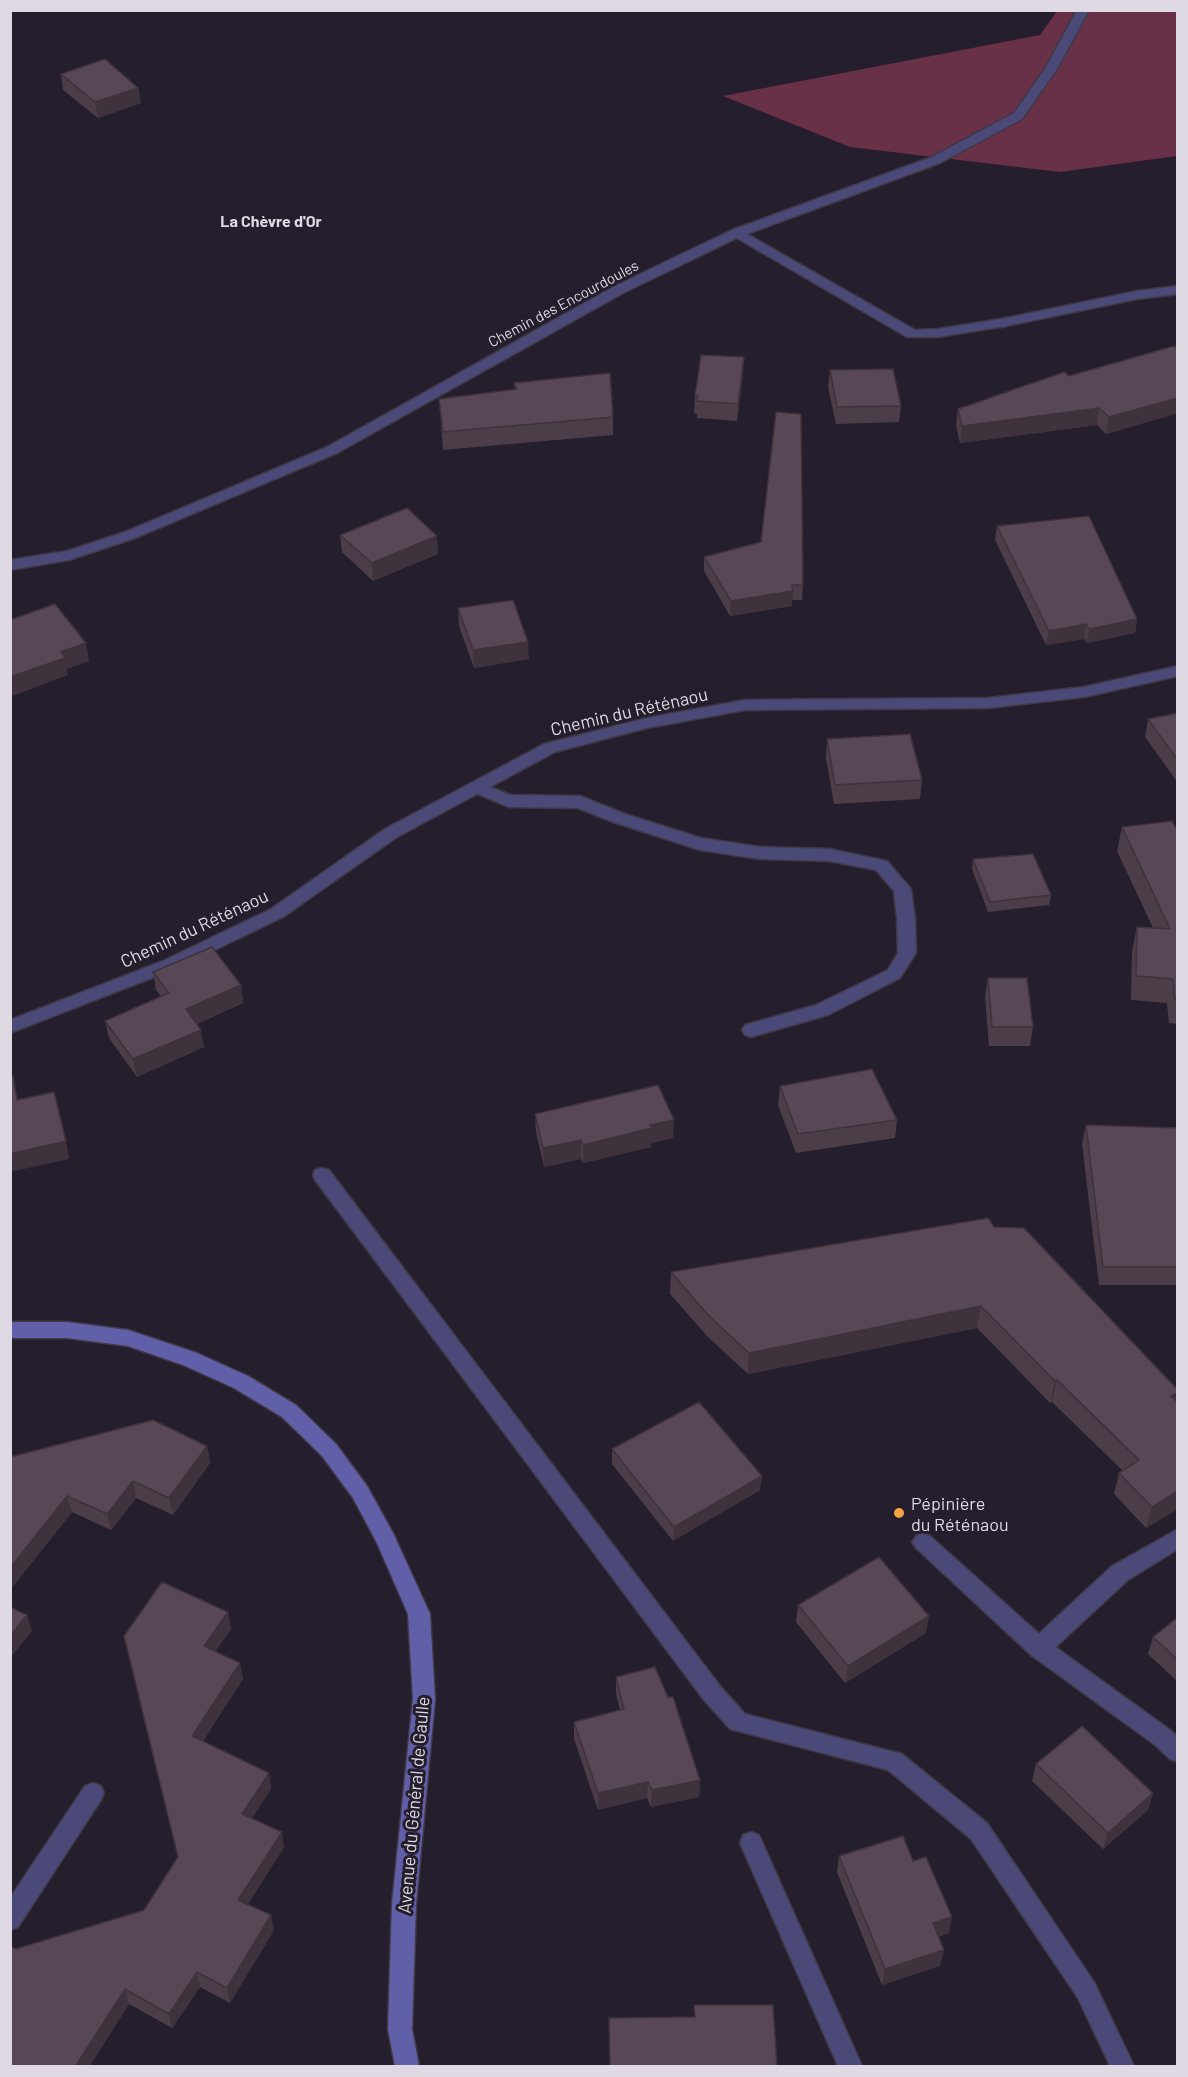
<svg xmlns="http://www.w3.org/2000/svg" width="1188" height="2077" font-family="Barlow,sans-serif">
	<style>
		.green { fill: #683147 }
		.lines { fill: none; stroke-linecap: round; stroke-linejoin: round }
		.lane-casing { stroke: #3f3846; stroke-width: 3 }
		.street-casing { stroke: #3f3846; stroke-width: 3 }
		.secondary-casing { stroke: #3f3846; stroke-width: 3 }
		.lane { fill: #4a4978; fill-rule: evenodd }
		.street { fill: #4a4978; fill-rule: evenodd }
		.secondary { fill: #625fa9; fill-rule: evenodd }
		.wall { fill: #4c3e49 }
		.shaded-wall { fill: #3e323c }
		.building { fill: #584855; stroke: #3e323c; stroke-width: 1.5 }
		.poi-dot { fill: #f3a443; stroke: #251e2c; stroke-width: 2 }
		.labels { text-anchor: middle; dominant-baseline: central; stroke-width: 6; stroke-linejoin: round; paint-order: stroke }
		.far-street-label { font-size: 15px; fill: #ded9e3; stroke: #251e2c }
		.far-neighbourhood-label { font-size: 16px; font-weight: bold; fill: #ded9e3; stroke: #251e2c }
		.street-label { font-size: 18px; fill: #ded9e3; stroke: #251e2c }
		.poi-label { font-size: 18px; fill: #ded9e3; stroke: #251e2c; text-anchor: start }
	</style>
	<rect width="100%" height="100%" fill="#251e2c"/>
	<path class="green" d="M 1057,11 L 1177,11 L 1177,156 L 1060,172 L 850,147 L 723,96 L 1040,35 Z"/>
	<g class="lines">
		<defs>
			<path id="lane" d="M 1178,286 L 1178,294 L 1137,299 L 1001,327 L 994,323 L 1001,319 L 1137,291 Z
				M 479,783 L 511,795 L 580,796 L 625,814 L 701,838 L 760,847 L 829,849 L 887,861 L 911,889 L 915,919 L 916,953 L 900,978 L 828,1015 L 751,1037 L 745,1035 L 742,1030 L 745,1025 L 816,1005 L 888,970 L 898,953 L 897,919 L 894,891 L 876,870 L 829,861 L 760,859 L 700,850 L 613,822 L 578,808 L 509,807 L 473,792 L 471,788 L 473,784 Z
				M 322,1168 L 329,1170 L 720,1686 L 745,1714 L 902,1754 L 987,1823 L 1094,1982 L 1134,2066 L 1110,2066 L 1078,1998 L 971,1839 L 888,1770 L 730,1729 L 704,1700 L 315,1180 L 313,1175 L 315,1170 Z
				M 1178,1529 L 1178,1549 L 1128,1580 L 1047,1655 L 1039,1658 L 1031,1655 L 1028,1648 L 1031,1641 L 1112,1566 Z
				M 93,1783 L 101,1786 L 104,1793 L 101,1800 L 18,1927 L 10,1930 L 10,1898 L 85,1786 Z
				M 751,1832 L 759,1835 L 862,2066 L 838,2066 L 740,1843 L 743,1835 Z"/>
			<path id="street" d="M 1077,10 L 1089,10 L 1057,69 L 1022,119 L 940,163 L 747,234 L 915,330 L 938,329 L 1001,319 L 1008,323 L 1006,326 L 938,337 L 907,337 L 737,238 L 625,292 L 337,453 L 135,538 L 69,560 L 10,570 L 10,560 L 67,551 L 125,532 L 327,447 L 615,286 L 732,230 L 932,157 L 1014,113 L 1045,69 Z
				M 1178,666 L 1178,676 L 1084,697 L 988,708 L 745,710 L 647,728 L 555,752 L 397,837 L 283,917 L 175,969 L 10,1033 L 10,1020 L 163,961 L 271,909 L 385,829 L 544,744 L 647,718 L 745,700 L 988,698 L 1084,687 Z
				M 923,1533 L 930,1536 L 1047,1641 L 1170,1730 L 1178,1737 L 1178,1762 L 1170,1759 L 1154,1744 L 1031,1655 L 916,1548 L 912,1542 L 916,1536 Z"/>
			<path id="secondary" d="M 10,1322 L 67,1322 L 128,1330 L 197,1353 L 248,1376 L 296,1405 L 336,1444 L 367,1486 L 393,1533 L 430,1614 L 435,1699 L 416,1904 L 412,2029 L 419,2066 L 395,2066 L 388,2029 L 392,1904 L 413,1699 L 408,1614 L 377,1543 L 353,1498 L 322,1456 L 282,1417 L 234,1388 L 183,1365 L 128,1346 L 67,1338 L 10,1338 Z"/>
		</defs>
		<use href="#lane" class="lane-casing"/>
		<use href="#street" class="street-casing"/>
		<use href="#secondary" class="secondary-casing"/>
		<use href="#lane" class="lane"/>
		<use href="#street" class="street"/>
		<use href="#secondary" class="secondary"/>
	</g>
	<path class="wall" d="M 61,74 L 138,88 L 141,103 L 98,118 L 63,90 Z
		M 1178,349 L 1178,413 L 1106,434 L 1097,425 L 960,443 L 956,426 L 958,409 L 1069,376 Z
		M 830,370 L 901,406 L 899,422 L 836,424 L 828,387 Z
		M 743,375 L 737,421 L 697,418 L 697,414 L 694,413 L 695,396 Z
		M 514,383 L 613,417 L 613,435 L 443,450 L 439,399 L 515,390 Z
		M 997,526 L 1137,619 L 1135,633 L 1087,643 L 1084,639 L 1046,645 L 995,540 Z
		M 340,535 L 438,554 L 373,581 L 342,552 Z
		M 704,557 L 803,585 L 802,600 L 792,600 L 792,606 L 730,616 L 704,571 Z
		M 458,608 L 529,659 L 474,668 L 459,626 Z
		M 1178,713 L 1178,783 L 1145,737 L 1148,719 Z
		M 827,739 L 922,780 L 920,799 L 834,804 L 826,758 Z
		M 1122,827 L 1178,832 L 1178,1024 L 1169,1023 L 1167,1003 L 1131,1000 L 1132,951 L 1137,927 L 1153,928 L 1117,851 Z
		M 973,859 L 1051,895 L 1049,905 L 988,912 L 972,869 Z
		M 153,972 L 241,985 L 243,1003 L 197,1024 L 204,1047 L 137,1077 L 109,1038 L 105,1021 L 161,996 L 156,990 Z
		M 988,978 L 1033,1027 L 1030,1046 L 989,1046 L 985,997 Z
		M 780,1086 L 897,1120 L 895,1138 L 796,1153 L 778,1105 Z
		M 535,1114 L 673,1138 L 651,1143 L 651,1147 L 583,1163 L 581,1159 L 544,1167 L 536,1132 Z
		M 1086,1125 L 1178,1128 L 1178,1285 L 1099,1285 L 1082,1144 Z
		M 994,1227 L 1178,1390 L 1177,1402 L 1178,1403 L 1178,1509 L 1146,1528 L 1114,1494 L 1119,1473 L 1123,1471 L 1052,1402 L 1050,1403 L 977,1328 L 748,1374 L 708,1337 L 670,1294 L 671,1272 Z
		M 207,1446 L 210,1463 L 173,1515 L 136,1498 L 111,1530 L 72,1512 L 10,1590 L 10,1457 Z
		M 612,1449 L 760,1490 L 673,1541 L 612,1464 Z
		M 798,1605 L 926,1633 L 845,1683 L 796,1622 Z
		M 228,1612 L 231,1629 L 215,1651 L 240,1663 L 243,1679 L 203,1741 L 269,1773 L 271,1789 L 252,1818 L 284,1847 L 248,1904 L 274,1930 L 230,2003 L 200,1987 L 172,2028 L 129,2004 L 89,2067 L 10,2067 L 16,1949 L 144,1910 L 178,1858 L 124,1636 Z
		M 1178,1615 L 1178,1682 L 1148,1654 L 1153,1637 L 1177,1618 Z
		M 616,1677 L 700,1780 L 699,1797 L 651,1807 L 647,1798 L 598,1810 L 574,1739 L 574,1722 L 620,1710 L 616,1694 Z
		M 1036,1764 L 1153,1793 L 1148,1810 L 1103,1849 L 1032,1781 Z
		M 839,1856 L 913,1861 L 949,1933 L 938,1937 L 944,1950 L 940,1966 L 882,1985 L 837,1872 Z"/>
	<path class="shaded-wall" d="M 138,88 L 141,103 L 98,118 L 95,102 Z
		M 744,357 L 743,375 L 737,421 L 738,404 Z
		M 1178,398 L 1178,413 L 1106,434 L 1109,417 Z
		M 1099,408 L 1097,425 L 960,443 L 962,426 Z
		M 437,536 L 438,554 L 373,581 L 372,563 Z
		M 793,591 L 792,606 L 730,616 L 731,601 Z
		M 1137,619 L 1135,633 L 1087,643 L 1089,629 Z
		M 1086,624 L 1084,639 L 1046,645 L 1049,631 Z
		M 528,642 L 529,659 L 474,668 L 473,650 Z
		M 86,643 L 89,661 L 67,669 L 68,675 L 10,697 L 10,677 L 61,652 Z
		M 241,985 L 243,1003 L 189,1027 L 186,1009 Z
		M 201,1030 L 204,1047 L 137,1077 L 133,1059 Z
		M 674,1120 L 673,1138 L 651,1143 L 651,1147 L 583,1163 L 583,1145 L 650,1125 Z
		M 581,1140 L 581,1159 L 544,1167 L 543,1148 Z
		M 66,1141 L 69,1159 L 10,1172 L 10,1154 Z
		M 981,1306 L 977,1328 L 748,1374 L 749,1353 Z
		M 1057,1380 L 1052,1402 L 1050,1403 L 1055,1381 Z
		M 1178,1393 L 1178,1398 L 1174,1413 L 1171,1396 Z
		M 207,1446 L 210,1463 L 173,1515 L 169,1498 Z
		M 762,1476 L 760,1490 L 673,1541 L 674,1527 Z
		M 133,1481 L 136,1498 L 111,1530 L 107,1514 Z
		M 1178,1491 L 1178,1509 L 1146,1528 L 1152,1507 Z
		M 67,1496 L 72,1512 L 10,1590 L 10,1568 Z
		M 228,1612 L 231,1629 L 208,1662 L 204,1646 Z
		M 27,1615 L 32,1631 L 10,1658 L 10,1636 Z
		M 929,1616 L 926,1633 L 845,1683 L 848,1666 Z
		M 240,1663 L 243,1679 L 196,1752 L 192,1736 Z
		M 269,1773 L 271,1789 L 245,1829 L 242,1814 Z
		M 700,1780 L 699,1797 L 651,1807 L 652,1790 Z
		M 648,1782 L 647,1798 L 598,1810 L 598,1793 Z
		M 1153,1793 L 1148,1810 L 1103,1849 L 1108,1833 Z
		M 282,1832 L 284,1847 L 241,1915 L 238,1900 Z
		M 271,1915 L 274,1930 L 230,2003 L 227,1988 Z
		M 952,1917 L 949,1933 L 929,1939 L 933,1923 Z
		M 944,1950 L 940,1966 L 882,1985 L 885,1969 Z
		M 197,1972 L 200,1987 L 172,2028 L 169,2014 Z
		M 125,1989 L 129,2004 L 89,2067 L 75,2067 Z"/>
	<path class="building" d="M 105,59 L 138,88 L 95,102 L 61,74 Z
		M 1174,346 L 1178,349 L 1178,398 L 1109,417 L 1099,408 L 962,426 L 958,409 L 1064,372 L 1069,376 Z
		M 701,355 L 744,357 L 738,404 L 697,401 L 698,396 L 695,396 Z
		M 893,369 L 901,406 L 837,407 L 830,370 Z
		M 610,373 L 613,417 L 443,432 L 439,399 L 517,389 L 514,383 Z
		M 776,412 L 801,414 L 803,585 L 792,585 L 793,591 L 731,601 L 704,557 L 761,542 Z
		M 407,508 L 437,536 L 372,563 L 340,535 Z
		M 1089,516 L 1137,619 L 1089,629 L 1086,624 L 1049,631 L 997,526 Z
		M 513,600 L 528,642 L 473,650 L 458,608 Z
		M 55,604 L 86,643 L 61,652 L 65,658 L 10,677 L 10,620 Z
		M 1178,713 L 1178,760 L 1148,719 Z
		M 910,734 L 922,780 L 835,785 L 827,739 Z
		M 1172,821 L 1178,832 L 1178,1000 L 1175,1000 L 1173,979 L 1136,976 L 1137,927 L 1170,929 L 1122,827 Z
		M 1033,854 L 1051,895 L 990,902 L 973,859 Z
		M 212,947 L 241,985 L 186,1009 L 201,1030 L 133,1059 L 105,1021 L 169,993 L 153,972 Z
		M 988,978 L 1027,978 L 1033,1027 L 992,1027 Z
		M 872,1069 L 897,1120 L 798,1134 L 780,1086 Z
		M 13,1076 L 17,1100 L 54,1092 L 66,1141 L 10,1154 L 10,1077 Z
		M 658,1085 L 674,1120 L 650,1125 L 652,1128 L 583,1145 L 581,1140 L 543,1148 L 535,1114 Z
		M 1086,1125 L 1178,1128 L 1178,1267 L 1103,1267 Z
		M 988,1218 L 994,1227 L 1024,1228 L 1178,1390 L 1178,1393 L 1171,1396 L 1178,1403 L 1178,1491 L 1152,1507 L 1119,1473 L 1139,1460 L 1057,1380 L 1055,1381 L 981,1306 L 749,1353 L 709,1316 L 671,1272 Z
		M 699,1402 L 762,1476 L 674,1527 L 612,1449 Z
		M 153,1420 L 207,1446 L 169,1498 L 133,1481 L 107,1514 L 67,1496 L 10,1568 L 10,1457 Z
		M 879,1557 L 929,1616 L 848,1666 L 798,1605 Z
		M 162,1582 L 228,1612 L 204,1646 L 240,1663 L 192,1736 L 269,1773 L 242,1814 L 282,1832 L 238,1900 L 271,1915 L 227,1988 L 197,1972 L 169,2014 L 125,1989 L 75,2067 L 10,2067 L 10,1946 L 16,1949 L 144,1910 L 178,1857 L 124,1636 Z
		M 10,1607 L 27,1615 L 10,1636 Z
		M 1178,1617 L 1178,1660 L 1153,1637 Z
		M 655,1667 L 668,1697 L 673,1697 L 700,1780 L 652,1790 L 648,1782 L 598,1793 L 574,1722 L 624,1709 L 616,1677 Z
		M 1082,1726 L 1153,1793 L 1108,1833 L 1036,1764 Z
		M 903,1836 L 913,1861 L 926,1857 L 952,1917 L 933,1923 L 944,1950 L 885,1969 L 839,1856 Z
		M 694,2005 L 773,2005 L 777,2067 L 610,2067 L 609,2018 L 695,2017 Z"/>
	<circle class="poi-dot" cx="899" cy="1513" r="6"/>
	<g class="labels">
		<g class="far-street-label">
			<text transform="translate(563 303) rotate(-28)">Chemin des Encourdoules</text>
		</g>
		<g class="far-neighbourhood-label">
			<text x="271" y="220">La Chèvre d'Or</text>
		</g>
		<g class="street-label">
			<text transform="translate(629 711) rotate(-13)">Chemin du Réténaou</text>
			<text transform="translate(194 928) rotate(-25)">Chemin du Réténaou</text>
			<text transform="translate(413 1805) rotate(-85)">Avenue du Général de Gaulle</text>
		</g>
		<g class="poi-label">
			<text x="911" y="1503">Pépinière<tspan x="911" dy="21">du Réténaou</tspan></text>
		</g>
	</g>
	<rect width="1188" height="2077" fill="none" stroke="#ded9e3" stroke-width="24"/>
</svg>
